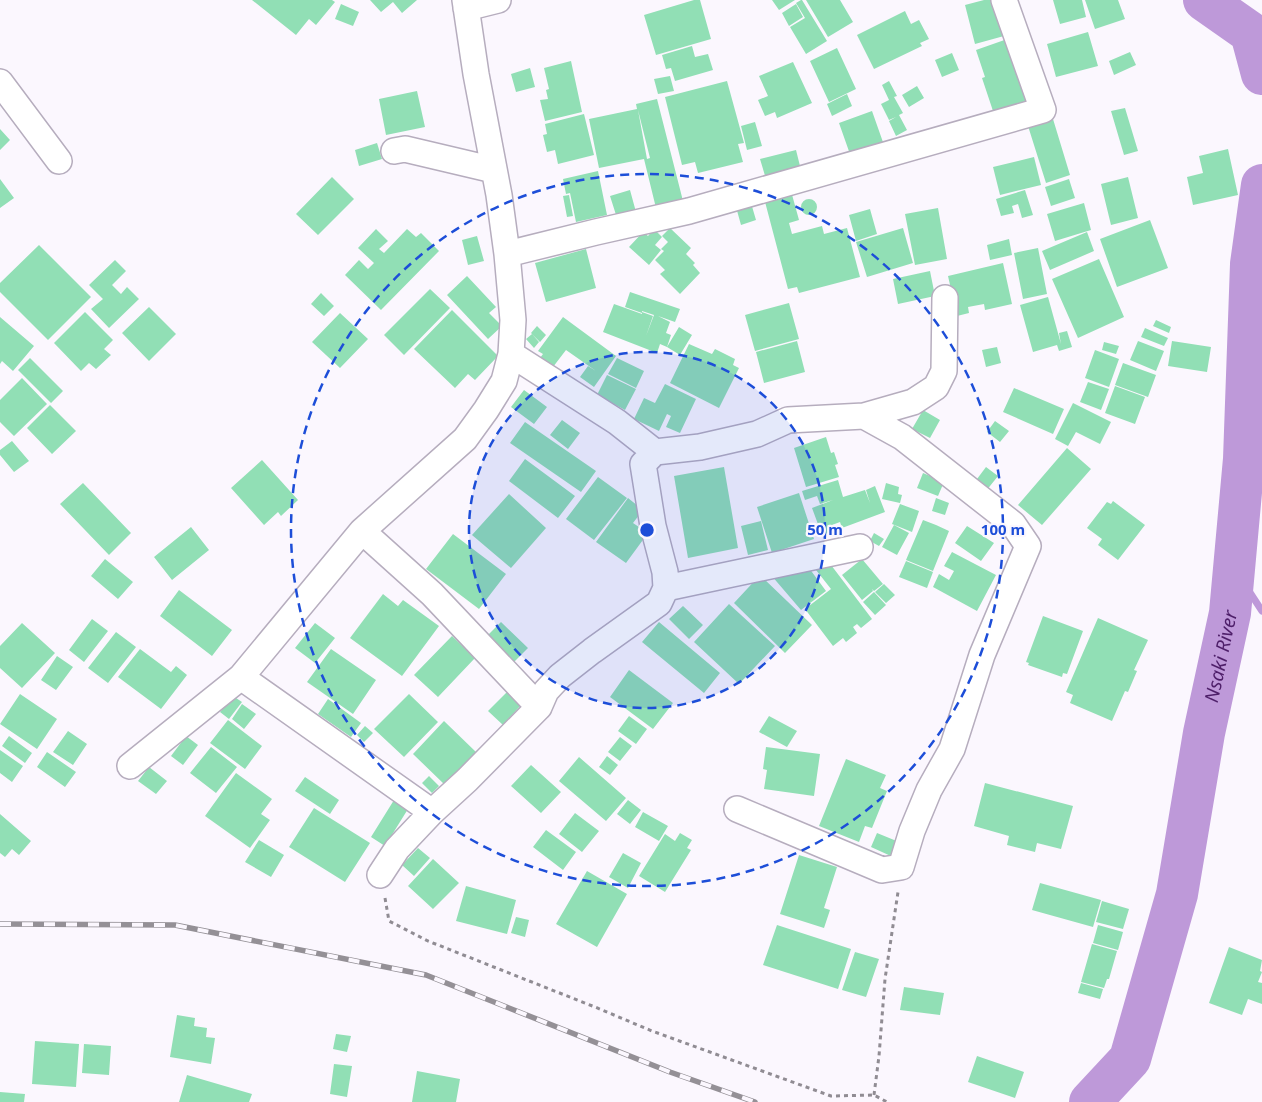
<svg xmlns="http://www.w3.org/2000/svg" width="1262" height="1102" font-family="'Noto Sans',sans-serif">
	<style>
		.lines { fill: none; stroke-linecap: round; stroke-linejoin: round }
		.stream { stroke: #be99d9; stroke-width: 7 }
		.river { stroke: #be99d9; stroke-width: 42 }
		.building { fill: #91dfb5; fill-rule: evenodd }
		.minor-casing { stroke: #b6adbe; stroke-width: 28 }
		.path { stroke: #908c93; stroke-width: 3; stroke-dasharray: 4 4; stroke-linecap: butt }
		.minor { stroke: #fff; stroke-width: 25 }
		.rail-casing { stroke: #949096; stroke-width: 5.5 }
		.rail { stroke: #fbf7fe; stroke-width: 4; stroke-dasharray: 11; stroke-linecap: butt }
		.ring { fill: none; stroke: #1d4ed8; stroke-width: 2.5; stroke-dasharray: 9 6 }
		.labels { text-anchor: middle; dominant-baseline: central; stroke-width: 4.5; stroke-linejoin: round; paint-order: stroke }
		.water-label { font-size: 19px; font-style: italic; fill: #4e1f69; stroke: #fbf7fe }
		.centre { fill: #1d4ed8; stroke: #fbf7fe; stroke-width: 2.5 }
		.ring-label { font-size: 15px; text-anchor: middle; font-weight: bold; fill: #1d4ed8; stroke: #fbf7fe; stroke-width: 4.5; stroke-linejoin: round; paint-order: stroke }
	</style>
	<rect width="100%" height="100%" fill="#fbf7fe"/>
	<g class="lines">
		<path class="stream" d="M 1234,568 L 1262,611"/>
		<g class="river">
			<path d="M 1204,0 L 1251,33 L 1262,74"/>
			<path id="s1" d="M 1090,1102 L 1130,1059 L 1177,894 L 1204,733 L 1230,613 L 1244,459 L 1251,264 L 1262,185"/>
		</g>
	</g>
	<path class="building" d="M 252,0 L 332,0 L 335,2 L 316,25 L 309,19 L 296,35 Z
		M 370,0 L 417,0 L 402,13 L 393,2 L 381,12 Z
		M 694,0 L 700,0 L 711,39 L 656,55 L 644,15 Z
		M 772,0 L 795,0 L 779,10 Z
		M 801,0 L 802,0 L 827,41 L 806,54 L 790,27 L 805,18 L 796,3 Z
		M 806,0 L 840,0 L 853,22 L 828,37 Z
		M 984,0 L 994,0 L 1004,36 L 975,44 L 965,5 Z
		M 1053,0 L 1082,0 L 1086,17 L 1060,24 Z
		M 1085,0 L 1118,0 L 1125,19 L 1095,29 Z
		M 341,4 L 359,12 L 353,26 L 335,19 Z
		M 796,4 L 803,17 L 789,26 L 782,13 Z
		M 905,11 L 911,24 L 919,20 L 929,39 L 920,43 L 922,46 L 874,69 L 857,35 Z
		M 1088,32 L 1098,66 L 1056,77 L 1047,44 Z
		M 1013,37 L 1035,100 L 994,114 L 982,78 L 985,77 L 976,50 Z
		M 692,46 L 695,57 L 708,54 L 713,70 L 675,81 L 671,68 L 666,69 L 662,55 Z
		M 837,48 L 856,89 L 829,102 L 810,61 Z
		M 1130,52 L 1136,65 L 1114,75 L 1109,61 Z
		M 952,53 L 959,70 L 942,77 L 935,60 Z
		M 571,61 L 582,112 L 545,121 L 540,100 L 548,99 L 546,90 L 549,89 L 544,68 Z
		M 793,62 L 812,103 L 777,118 L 775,112 L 765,116 L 758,100 L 768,96 L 759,76 Z
		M 530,68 L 535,87 L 516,92 L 511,74 Z
		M 670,76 L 674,91 L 658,94 L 654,79 Z
		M 727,81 L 744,143 L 738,144 L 743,162 L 698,173 L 695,162 L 682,165 L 665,97 Z
		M 889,81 L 897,96 L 894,97 L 903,113 L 899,115 L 907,130 L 896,136 L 889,121 L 896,117 L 889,120 L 881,104 L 889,100 L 882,85 Z
		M 917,86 L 924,98 L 909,107 L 902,95 Z
		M 417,91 L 425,127 L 386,135 L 379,99 Z
		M 847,94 L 852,106 L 832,116 L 827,104 Z
		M 657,99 L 683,201 L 656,208 L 644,159 L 599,168 L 589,119 L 637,109 L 636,104 ZM 638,110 L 650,158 L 647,159 Z
		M 1125,108 L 1138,151 L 1124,155 L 1111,111 Z
		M 872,111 L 884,145 L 851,157 L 839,123 Z
		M 584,114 L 594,155 L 558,164 L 555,150 L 547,152 L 543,135 L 547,134 L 545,124 Z
		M 1053,119 L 1070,175 L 1046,183 L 1028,126 Z
		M 755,122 L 762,146 L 747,150 L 741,126 Z
		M 0,129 L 10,140 L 0,150 Z
		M 377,143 L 382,159 L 359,166 L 355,150 Z
		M 1228,149 L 1238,195 L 1193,205 L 1187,177 L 1203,173 L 1199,156 Z
		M 796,150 L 801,170 L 766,179 L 760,159 Z
		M 1034,157 L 1041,185 L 1000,195 L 993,167 Z
		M 598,171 L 607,215 L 576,222 L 570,193 L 566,194 L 563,179 Z
		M 332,177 L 354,199 L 318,235 L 296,214 Z
		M 1128,177 L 1138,218 L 1111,225 L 1101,184 Z
		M 0,179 L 14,198 L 0,208 Z
		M 1069,179 L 1075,198 L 1051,206 L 1045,187 Z
		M 630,190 L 636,212 L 617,218 L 610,196 Z
		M 1025,190 L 1033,215 L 1022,218 L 1018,204 L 1012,206 L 1014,213 L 1001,216 L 996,199 Z
		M 791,191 L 799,220 L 789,223 L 792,234 L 822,226 L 824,234 L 847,228 L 860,277 L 799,293 L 797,287 L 788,289 L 764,198 Z
		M 569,195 L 573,216 L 567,217 L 563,196 Z
		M801 207a8 8 0 1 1 16 0a8 8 0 1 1-16 0Z
		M 751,203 L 756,220 L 741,225 L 736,207 Z
		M 1084,203 L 1091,230 L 1055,241 L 1047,214 Z
		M 938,208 L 947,259 L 915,265 L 905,214 Z
		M 870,209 L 877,234 L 856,241 L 849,215 Z
		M 1150,220 L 1168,268 L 1117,287 L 1100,239 Z
		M 670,228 L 691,248 L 686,254 L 695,263 L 693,265 L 700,273 L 680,294 L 660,274 L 665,270 L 655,260 L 664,251 L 661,249 L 668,242 L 662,236 Z
		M 903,228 L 913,263 L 867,277 L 856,242 Z
		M 376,229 L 388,241 L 379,249 L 384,253 L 407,229 L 416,237 L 421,233 L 439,251 L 381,310 L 345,275 L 359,260 L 368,269 L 374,263 L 358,248 Z
		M 654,229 L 662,237 L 655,245 L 661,250 L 649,265 L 629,247 L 643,232 L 648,236 Z
		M 1087,232 L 1094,251 L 1050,270 L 1042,251 Z
		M 477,236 L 484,261 L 468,265 L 462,240 Z
		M 1009,239 L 1012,255 L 990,260 L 987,245 Z
		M 39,245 L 91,297 L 48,340 L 0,292 L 0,283 Z
		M 1038,248 L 1047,294 L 1023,299 L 1014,253 Z
		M 586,249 L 596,288 L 546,302 L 535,263 Z
		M 1099,259 L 1124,317 L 1078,338 L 1052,279 Z
		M 115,260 L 126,271 L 112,285 L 121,294 L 127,287 L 139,299 L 109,328 L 91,309 L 103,299 L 89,285 Z
		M 1003,263 L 1012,304 L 985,310 L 984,304 L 968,307 L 969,313 L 957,316 L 948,276 Z
		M 930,271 L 935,296 L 898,304 L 893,279 Z
		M 467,276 L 496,307 L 489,313 L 502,326 L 488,339 L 447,295 Z
		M 430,289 L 450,308 L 404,355 L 384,335 Z
		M 630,292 L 680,309 L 675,322 L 658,316 L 670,322 L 666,333 L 671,335 L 667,347 L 660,344 L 657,353 L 603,332 L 614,304 L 642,314 L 642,312 L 653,316 L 646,336 L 654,315 L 642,311 L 642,313 L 625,307 Z
		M 321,293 L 334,306 L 324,316 L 311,304 Z
		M 1048,297 L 1061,344 L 1059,333 L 1067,331 L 1072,347 L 1059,351 L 1057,345 L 1033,352 L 1020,305 Z
		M 789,303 L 799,339 L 755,351 L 745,315 Z
		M 149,307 L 176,334 L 149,361 L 122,333 Z
		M 452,310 L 498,356 L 475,380 L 468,374 L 455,388 L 414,349 Z
		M 85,312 L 113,340 L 104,349 L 111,355 L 96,369 L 89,363 L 81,371 L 54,343 Z
		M 340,313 L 368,339 L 340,368 L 312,342 Z
		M 0,317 L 34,346 L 13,371 L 2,361 L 0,364 Z
		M 563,317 L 616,356 L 594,387 L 580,377 L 588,366 L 596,371 L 566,350 L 553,367 L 540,358 L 543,354 L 538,351 Z
		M 1156,320 L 1171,327 L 1169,333 L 1153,326 Z
		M 537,326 L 546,335 L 540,342 L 531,333 Z
		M 679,327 L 692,335 L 680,355 L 667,347 Z
		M 1145,328 L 1168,338 L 1164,346 L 1141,337 Z
		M 532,334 L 539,342 L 534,348 L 526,339 Z
		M 797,341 L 805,372 L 764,383 L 756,352 Z
		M 1138,341 L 1164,351 L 1156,371 L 1130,360 Z
		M 1172,341 L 1211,347 L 1207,372 L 1168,366 Z
		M 1104,342 L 1119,346 L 1116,354 L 1102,350 Z
		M 689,344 L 712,354 L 715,349 L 735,359 L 733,365 L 739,368 L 719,408 L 670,383 Z
		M 997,347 L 1001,363 L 986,367 L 982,350 Z
		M 1095,350 L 1119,359 L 1109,387 L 1085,378 Z
		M 30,358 L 63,391 L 51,403 L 18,370 Z
		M 617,358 L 644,371 L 636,388 L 608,374 Z
		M 1123,363 L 1156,375 L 1148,397 L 1115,385 Z
		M 607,375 L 636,389 L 625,410 L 597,395 Z
		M 22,378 L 47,404 L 14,436 L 0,422 L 0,400 Z
		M 1088,382 L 1109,389 L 1101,410 L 1080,402 Z
		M 665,384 L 696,399 L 680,433 L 666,427 L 671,416 L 667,414 L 659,431 L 634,419 L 644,398 L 655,403 Z
		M 1115,386 L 1145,397 L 1135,424 L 1105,413 Z
		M 1014,388 L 1064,409 L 1053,434 L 1003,412 Z
		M 524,390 L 547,407 L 534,424 L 511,407 Z
		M 1073,403 L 1111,422 L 1100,444 L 1076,432 L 1068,446 L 1055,439 Z
		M 50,405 L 76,431 L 52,454 L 27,428 Z
		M 923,410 L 940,420 L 930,438 L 912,429 Z
		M 562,420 L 580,433 L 568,449 L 550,435 Z
		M 995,421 L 1009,431 L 1000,442 L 987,432 Z
		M 525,422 L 596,471 L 581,492 L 510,443 Z
		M 826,437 L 831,453 L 834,452 L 838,464 L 835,465 L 839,477 L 806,487 L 794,448 Z
		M 12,441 L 29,461 L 14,472 L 0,455 L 0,450 Z
		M 1067,448 L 1091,469 L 1042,525 L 1018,505 Z
		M 525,459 L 575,496 L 558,518 L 509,481 Z
		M 262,460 L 298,500 L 281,516 L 278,512 L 264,525 L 231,488 Z
		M 724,467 L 738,548 L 688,558 L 674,476 Z
		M 986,467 L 998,476 L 986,491 L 974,483 Z
		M 923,473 L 944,482 L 938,496 L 917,488 Z
		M 598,477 L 627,498 L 594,540 L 566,519 Z
		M 838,480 L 843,497 L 865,490 L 870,503 L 866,490 L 875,486 L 885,512 L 842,528 L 840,522 L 832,525 L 834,531 L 822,535 L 812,508 L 833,500 L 820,504 L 817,496 L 805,500 L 802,491 Z
		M 83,483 L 131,533 L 109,555 L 60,504 Z
		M 886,483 L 899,487 L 898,494 L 902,495 L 900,503 L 882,499 Z
		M 799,493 L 814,539 L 772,553 L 757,507 Z
		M 509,494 L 546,528 L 511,568 L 472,535 Z
		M 628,498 L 643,510 L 633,523 L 648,533 L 626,563 L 596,542 Z
		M 936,498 L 949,503 L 945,515 L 932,511 Z
		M 1113,501 L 1145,525 L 1118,560 L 1098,545 L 1102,539 L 1087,528 L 1107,502 L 1111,504 Z
		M 900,504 L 919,511 L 912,532 L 892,524 Z
		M 923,520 L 936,525 L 930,539 L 936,525 L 949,531 L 933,571 L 906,560 Z
		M 761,521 L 768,550 L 748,555 L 741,526 Z
		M 894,525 L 909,533 L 897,555 L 882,547 Z
		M 967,526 L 994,543 L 981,561 L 955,543 Z
		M 191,527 L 209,550 L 172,580 L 154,557 Z
		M 874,533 L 884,539 L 879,546 L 870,541 Z
		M 453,534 L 506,574 L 479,609 L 426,569 Z
		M 952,552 L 996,575 L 977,611 L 933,587 L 939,574 L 949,580 L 954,571 L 944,566 Z
		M 105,559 L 133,582 L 118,599 L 91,576 Z
		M 862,559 L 883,584 L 874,591 L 872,589 L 873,591 L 862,600 L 842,575 Z
		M 828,561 L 872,619 L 861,628 L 857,624 L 853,627 L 857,633 L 846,642 L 843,638 L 833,646 L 805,609 L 831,589 L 816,570 Z
		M 906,561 L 933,572 L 927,588 L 899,577 Z
		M 809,568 L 826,591 L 801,610 L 771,575 Z
		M 760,575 L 812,625 L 785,653 L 734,603 Z
		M 884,584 L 895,595 L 886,603 L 875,592 Z
		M 179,590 L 232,630 L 212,656 L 160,616 Z
		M 874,592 L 886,605 L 875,615 L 863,602 Z
		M 383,594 L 398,606 L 403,600 L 439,626 L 402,676 L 350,638 Z
		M 729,604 L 775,646 L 739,684 L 694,642 Z
		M 683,606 L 703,625 L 689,639 L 669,619 Z
		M 1043,616 L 1083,631 L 1067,674 L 1063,673 L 1062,677 L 1028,665 L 1029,663 L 1026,662 Z
		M 1098,618 L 1148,640 L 1134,670 L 1137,671 L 1128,692 L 1125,691 L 1112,721 L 1070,703 L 1073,695 L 1066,692 Z
		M 92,619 L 108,631 L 84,662 L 69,650 Z
		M 501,622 L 528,648 L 512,664 L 485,638 Z
		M 659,622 L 720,673 L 704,693 L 642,642 Z
		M 22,623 L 55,653 L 22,688 L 0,668 L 0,646 Z
		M 315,623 L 335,638 L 315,663 L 295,648 Z
		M 116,632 L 136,647 L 108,683 L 88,668 Z
		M 452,636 L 475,658 L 438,697 L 414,675 Z
		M 140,649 L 171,672 L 176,666 L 187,675 L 161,709 L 118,677 Z
		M 331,649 L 376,680 L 353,714 L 307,682 Z
		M 57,656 L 73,667 L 56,690 L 41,680 Z
		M 629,670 L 673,703 L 653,729 L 610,697 Z
		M 507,692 L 521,705 L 503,725 L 488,711 Z
		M 20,694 L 57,719 L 37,749 L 0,724 Z
		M 409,694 L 438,722 L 404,757 L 374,729 Z
		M 233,696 L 242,702 L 229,719 L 220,712 Z
		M 328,699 L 361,723 L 351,737 L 318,714 Z
		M 242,704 L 256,714 L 244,729 L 232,719 Z
		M 629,716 L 647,729 L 636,744 L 618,731 Z
		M 769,716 L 797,731 L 787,747 L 759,732 Z
		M 228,720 L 262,746 L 245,769 L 210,743 Z
		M 444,721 L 477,753 L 445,785 L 413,754 Z
		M 365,726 L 373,733 L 364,742 L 357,735 Z
		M 68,731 L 87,744 L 73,765 L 53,752 Z
		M 9,736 L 32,753 L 25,763 L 2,746 Z
		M 186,736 L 198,745 L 183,765 L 171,756 Z
		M 620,737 L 632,746 L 620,761 L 608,752 Z
		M 211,747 L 237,767 L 216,793 L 190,773 Z
		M 766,747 L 820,754 L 814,796 L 764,789 L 767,770 L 763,769 Z
		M 0,750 L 23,766 L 12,782 L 0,773 Z
		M 47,752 L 76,772 L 65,787 L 37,767 Z
		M 607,756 L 618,765 L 610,775 L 599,767 Z
		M 579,757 L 626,798 L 606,821 L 559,781 Z
		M 846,759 L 886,775 L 880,788 L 887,791 L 872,828 L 865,826 L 859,842 L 819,826 Z
		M 531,765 L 561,792 L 541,813 L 511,786 Z
		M 149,767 L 167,781 L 156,794 L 138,781 Z
		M 236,773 L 272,799 L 261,814 L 270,820 L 250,848 L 205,816 Z
		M 429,776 L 439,786 L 432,793 L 422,783 Z
		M 305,777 L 339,800 L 330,814 L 295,791 Z
		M 985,783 L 1073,806 L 1061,849 L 1037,843 L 1035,852 L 1007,845 L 1009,836 L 974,826 Z
		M 394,800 L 408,809 L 385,846 L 371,837 Z
		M 628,800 L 641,810 L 630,824 L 617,814 Z
		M 314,808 L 370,843 L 345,882 L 289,847 Z
		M 643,812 L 668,826 L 659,841 L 635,827 Z
		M 575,813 L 599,831 L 582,852 L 559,834 Z
		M 0,814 L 31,841 L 19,855 L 12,849 L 5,857 L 0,853 Z
		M 546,830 L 576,852 L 563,870 L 533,847 Z
		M 680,833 L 692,840 L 687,848 L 691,850 L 665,892 L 639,876 L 665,834 L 675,841 Z
		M 877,833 L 899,842 L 893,857 L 871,847 Z
		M 259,840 L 284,855 L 271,877 L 245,862 Z
		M 418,848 L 430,858 L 414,876 L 402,865 Z
		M 623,853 L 641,863 L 628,888 L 609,877 Z
		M 799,855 L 837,867 L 824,908 L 830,910 L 824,928 L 780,914 Z
		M 433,859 L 459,883 L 433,909 L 408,886 Z
		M 587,871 L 627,894 L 597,947 L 556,924 Z
		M 1040,883 L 1101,900 L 1093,927 L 1032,910 Z
		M 466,886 L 516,900 L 507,934 L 456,921 Z
		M 1102,901 L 1129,909 L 1123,929 L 1096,922 Z
		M 516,917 L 529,920 L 525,937 L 511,933 Z
		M 777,925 L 851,949 L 838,989 L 763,965 Z
		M 1098,925 L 1123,932 L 1118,950 L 1093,943 Z
		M 1092,944 L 1117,951 L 1109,979 L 1107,979 L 1104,988 L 1081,982 Z
		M 1229,947 L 1262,960 L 1260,971 L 1262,972 L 1258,982 L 1262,983 L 1262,1004 L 1248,999 L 1242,1015 L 1209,1003 Z
		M 855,952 L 879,959 L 866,997 L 842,990 Z
		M 1081,983 L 1103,989 L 1100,999 L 1078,993 Z
		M 904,987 L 944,993 L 940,1015 L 900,1010 Z
		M 177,1015 L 195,1018 L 194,1026 L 207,1028 L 206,1037 L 215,1038 L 211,1064 L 170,1057 Z
		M 336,1034 L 351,1036 L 347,1052 L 333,1049 Z
		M 35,1041 L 79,1044 L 76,1087 L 32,1084 Z
		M 84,1044 L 111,1046 L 109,1075 L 82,1073 Z
		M 977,1056 L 1024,1072 L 1015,1098 L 968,1082 Z
		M 334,1064 L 352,1066 L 347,1097 L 330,1094 Z
		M 417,1071 L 460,1079 L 456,1102 L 412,1102 Z
		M 187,1075 L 252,1094 L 249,1102 L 179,1102 Z
		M 0,1092 L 25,1094 L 24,1102 L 0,1102 Z"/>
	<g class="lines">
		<defs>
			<path id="minor" d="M 466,8 L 498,0
				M 0,82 L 59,161
				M 394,151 L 405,149 L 494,170
				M 507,254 L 596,232 L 689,211 L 1043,110 L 1004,0
				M 511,354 L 617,422 L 655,452
				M 362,531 L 432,594 L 539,707
				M 666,588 L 860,547
				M 241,677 L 432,812 L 467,780 L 539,707 L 546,691 L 560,676 L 592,651 L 659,603 L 666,588 L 665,572 L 653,526 L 643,464 L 655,452 L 700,447 L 757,434 L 788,420 L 864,416 L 913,402 L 936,387 L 944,371 L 945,298
				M 130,766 L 241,677 L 362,531 L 465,439 L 486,410 L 504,381 L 511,354 L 513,320 L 507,254 L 499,195 L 476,74 L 465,0
				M 737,809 L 882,870 L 901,867 L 912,831 L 929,790 L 952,749 L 982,655 L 1028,546 L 1013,524 L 902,437 L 864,416
				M 380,875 L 397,849 L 432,812"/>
		</defs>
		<use href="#minor" class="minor-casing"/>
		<path class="path" d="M 385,898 L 389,921 L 428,941 L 595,1007 L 652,1031 L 831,1096 L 874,1095 L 887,1102
			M 874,1095 L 879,1056 L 885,979 L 898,892"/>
		<use href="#minor" class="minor"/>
		<defs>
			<path id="rail" d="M 0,924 L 175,925 L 426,975 L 670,1072 L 755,1102"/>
		</defs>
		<use href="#rail" class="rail-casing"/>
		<use href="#rail" class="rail"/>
	</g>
	<circle cx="647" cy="530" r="178" fill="#1d4ed8" fill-opacity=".12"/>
	<g class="ring">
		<circle cx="647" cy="530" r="178"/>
		<circle cx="647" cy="530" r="356"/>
	</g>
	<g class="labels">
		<g class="water-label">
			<text stroke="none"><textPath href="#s1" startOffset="472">Nsaki River</textPath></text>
		</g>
	</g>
	<circle cx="647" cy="530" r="8" class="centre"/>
	<g class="ring-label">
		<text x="825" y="535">50 m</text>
		<text x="1003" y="535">100 m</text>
	</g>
</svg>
